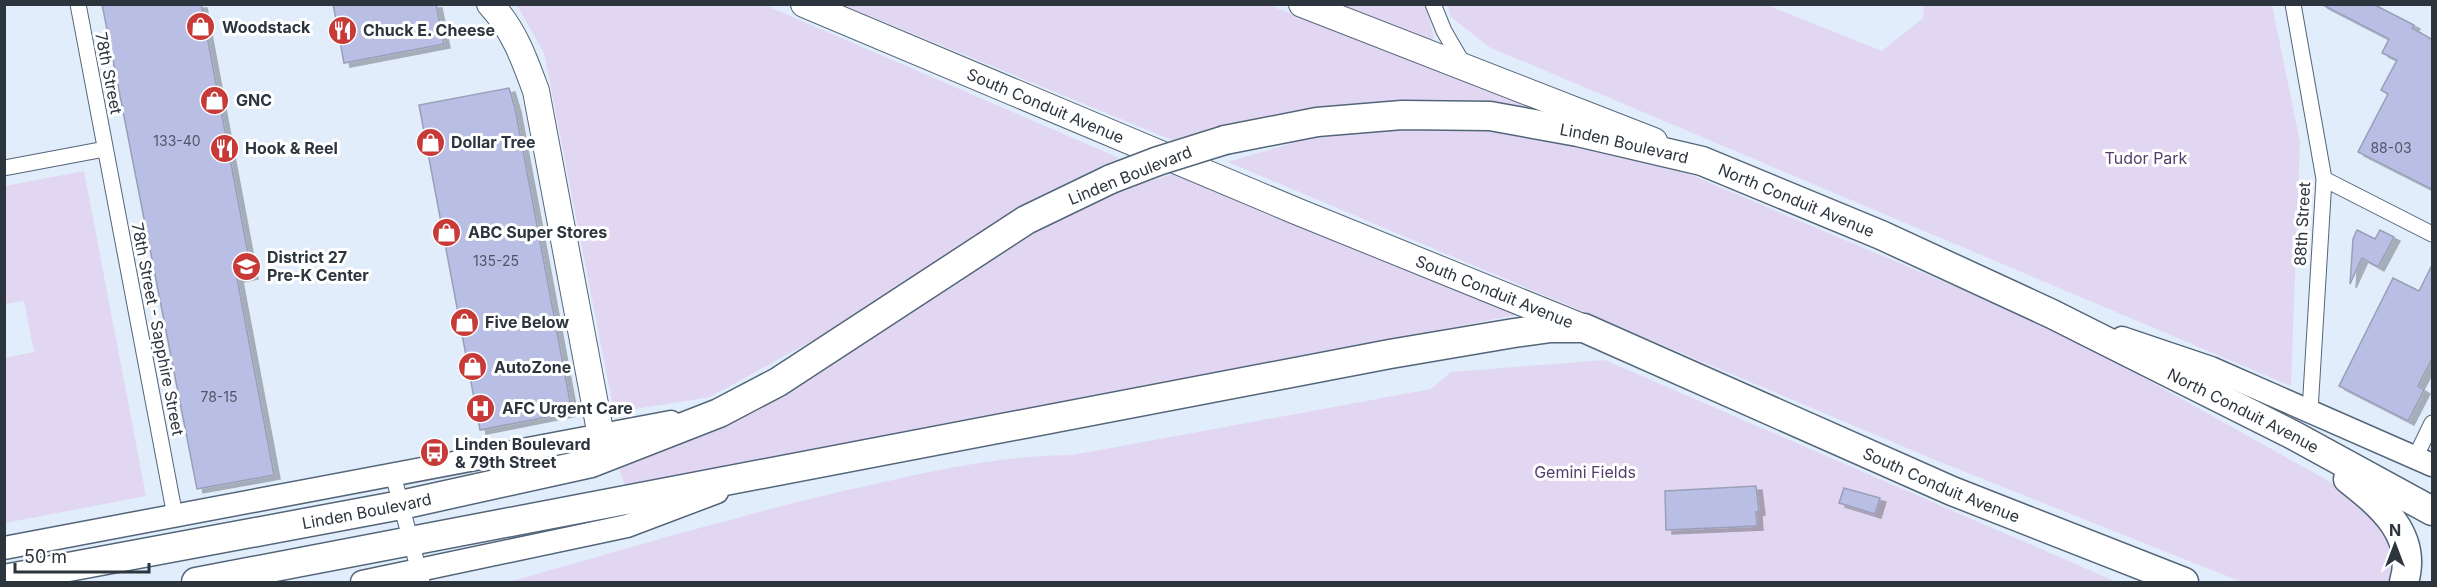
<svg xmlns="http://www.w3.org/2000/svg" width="2437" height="587" font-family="Inter,sans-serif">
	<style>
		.green { fill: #e2d7f2 }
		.building { fill: #b9bfe4; stroke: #9a9eb8; stroke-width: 1.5; filter: url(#shadow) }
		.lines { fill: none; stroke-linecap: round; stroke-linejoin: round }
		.street-casing { stroke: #536578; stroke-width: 17 }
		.secondary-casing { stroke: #536578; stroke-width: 25 }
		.primary-casing { stroke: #536578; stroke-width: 28 }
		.highway-casing { stroke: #536578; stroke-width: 31 }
		.street { stroke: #fff; stroke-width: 15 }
		.secondary { stroke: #fff; stroke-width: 22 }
		.primary { stroke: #fff; stroke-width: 26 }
		.highway { stroke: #fff; stroke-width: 28 }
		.highway-bridge-casing { stroke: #536578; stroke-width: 31; stroke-linecap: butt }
		.highway-bridge { stroke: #fff; stroke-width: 28 }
		.labels { text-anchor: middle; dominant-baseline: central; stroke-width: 6; stroke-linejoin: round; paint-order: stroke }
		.number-label { font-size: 14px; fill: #4f5767 }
		.poi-label { font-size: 16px; font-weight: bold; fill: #2c343d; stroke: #fff; text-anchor: start }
		.street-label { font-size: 16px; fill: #2c343d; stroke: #fff }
		.park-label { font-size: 16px; fill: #533d6c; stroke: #fff }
	</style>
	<defs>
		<filter id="shadow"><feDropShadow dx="6" dy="4" stdDeviation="0" flood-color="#0004"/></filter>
	</defs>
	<rect width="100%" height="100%" fill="#e1edfb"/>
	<path class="green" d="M 517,5 L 765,5 L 1119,158 L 1025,207 L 870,309 L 710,397 L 629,410 L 613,407 L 544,53 Z
		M 843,5 L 1269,5 L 1526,106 L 1522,113 L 1315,114 L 1219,127 L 1172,140 Z
		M 1330,5 L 1426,5 L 1434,38 L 1430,40 Z
		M 1448,5 L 1767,5 L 1882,51 L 1923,18 L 1924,5 L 2272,5 L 2300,142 L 2291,386 L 1489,47 L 1451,17 Z
		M 1404,129 L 1490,130 L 1570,141 L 1689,174 L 2060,331 L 2368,503 L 2394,544 L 2392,582 L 2242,582 L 1940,462 L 1228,162 L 1322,134 Z
		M 84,171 L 146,496 L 5,523 L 5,358 L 34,352 L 24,301 L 5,304 L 5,186 Z
		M 1173,174 L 1516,315 L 626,488 L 619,469 L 725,424 L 1038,231 L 1107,195 Z
		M 1605,360 L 2117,582 L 508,582 C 630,548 751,511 875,484 C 940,469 1006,455 1073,455 L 1431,389 L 1451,372 Z"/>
	<path class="building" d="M 102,4 L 201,4 L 252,275 L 237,278 L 274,475 L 197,489 Z
		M 333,4 L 436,4 L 444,44 L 344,63 Z
		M 2321,4 L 2373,4 L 2414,25 L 2412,28 L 2433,40 L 2433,190 L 2358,152 L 2388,94 L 2381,90 L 2397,60 L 2382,53 L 2389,39 Z
		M 509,88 L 515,108 L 572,412 L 480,430 L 419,105 Z
		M 2357,230 L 2375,239 L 2380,230 L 2394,237 L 2378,267 L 2362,258 L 2350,284 L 2353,239 Z
		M 2433,263 L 2433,357 L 2418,386 L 2424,390 L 2408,421 L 2339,386 L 2393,278 L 2419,291 Z
		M 1756,486 L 1759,511 L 1756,512 L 1757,526 L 1666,530 L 1665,491 Z
		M 1844,488 L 1880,498 L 1875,514 L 1839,503 Z"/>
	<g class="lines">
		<defs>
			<path id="street" d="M 78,4 L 175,516
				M 1433,4 L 1444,31 L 1465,67
				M 2293,4 L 2324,179 L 2310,411
				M 4,168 L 105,149
				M 2324,179 L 2432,234
				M 2415,458 L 2432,423
				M 393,475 L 422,582"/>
			<path id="secondary" d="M 2122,338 L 2211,368 L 2432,465
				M 4,548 L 671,422
				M 362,582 L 627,526 L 717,492"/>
			<g id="primary">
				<path d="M 490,4 C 514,30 524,58 536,91 L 601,436"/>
				<path id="s1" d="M 804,4 L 1296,211 L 1582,327"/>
				<path d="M 1302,4 L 1654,141"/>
			</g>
			<g id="highway">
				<path id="s2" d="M 1225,140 L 1317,122 L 1402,115 L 1490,116 L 1578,132 L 1702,161 L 1881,235 L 2052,314 L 2293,435 L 2432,511"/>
				<path d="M 2348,479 C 2381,505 2418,535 2404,582"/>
				<path id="s3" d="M 4,579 L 401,505 L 591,463 L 719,413 L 778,382 L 1026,220 L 1111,179"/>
				<path id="s4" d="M 196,582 L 1390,354 L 1514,333 L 1551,328 L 1584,328 L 1952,491 L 2184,582"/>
			</g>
		</defs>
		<use href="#street" class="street-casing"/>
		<use href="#secondary" class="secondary-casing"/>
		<use href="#primary" class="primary-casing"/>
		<use href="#highway" class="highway-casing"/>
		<use href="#street" class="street"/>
		<use href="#secondary" class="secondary"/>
		<use href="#primary" class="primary"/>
		<use href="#highway" class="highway"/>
		<defs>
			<path id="highway-bridge" d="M 1111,179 L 1158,161 L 1225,140"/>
		</defs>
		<use href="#highway-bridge" class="highway-bridge-casing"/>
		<use href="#highway-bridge" class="highway-bridge"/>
	</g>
	<defs>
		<symbol id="shop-disc" viewBox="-11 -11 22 22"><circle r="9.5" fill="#c83a38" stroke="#fff"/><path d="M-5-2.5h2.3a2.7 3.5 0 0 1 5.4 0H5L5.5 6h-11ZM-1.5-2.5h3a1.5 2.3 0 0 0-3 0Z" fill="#fff"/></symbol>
		<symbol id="restaurant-disc" viewBox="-11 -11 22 22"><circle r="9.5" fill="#c83a38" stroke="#fff"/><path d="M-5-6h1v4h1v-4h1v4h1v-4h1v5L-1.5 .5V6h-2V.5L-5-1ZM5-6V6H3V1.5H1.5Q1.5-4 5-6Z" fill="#fff"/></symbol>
		<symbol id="school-disc" viewBox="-11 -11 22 22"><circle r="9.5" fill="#c83a38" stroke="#fff"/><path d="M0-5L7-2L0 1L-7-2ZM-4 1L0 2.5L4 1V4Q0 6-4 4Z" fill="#fff"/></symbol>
		<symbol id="hospital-disc" viewBox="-11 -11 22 22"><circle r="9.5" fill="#c83a38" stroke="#fff"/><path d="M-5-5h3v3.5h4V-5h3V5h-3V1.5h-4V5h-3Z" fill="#fff"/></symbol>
		<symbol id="bus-disc" viewBox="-11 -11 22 22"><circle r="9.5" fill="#c83a38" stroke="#fff"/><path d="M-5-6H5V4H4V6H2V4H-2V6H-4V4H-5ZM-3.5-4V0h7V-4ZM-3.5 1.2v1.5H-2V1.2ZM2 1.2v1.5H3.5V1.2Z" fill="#fff"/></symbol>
	</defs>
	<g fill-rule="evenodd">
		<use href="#shop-disc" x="184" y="10" width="33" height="33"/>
		<use href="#restaurant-disc" x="326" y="14" width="33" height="33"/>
		<use href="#shop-disc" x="198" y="84" width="33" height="33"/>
		<use href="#shop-disc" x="414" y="126" width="33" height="33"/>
		<use href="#restaurant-disc" x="208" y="132" width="33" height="33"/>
		<use href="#shop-disc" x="430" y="216" width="33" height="33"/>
		<use href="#school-disc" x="230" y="250" width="33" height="33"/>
		<use href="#shop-disc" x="448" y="306" width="33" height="33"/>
		<use href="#shop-disc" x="456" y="350" width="33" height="33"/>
		<use href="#hospital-disc" x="464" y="392" width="33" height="33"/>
		<use href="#bus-disc" x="418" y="436" width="33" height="33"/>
	</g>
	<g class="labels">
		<g class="number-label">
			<text x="177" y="140">133-40</text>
			<text x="2391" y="147">88-03</text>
			<text x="496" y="260">135-25</text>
			<text x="219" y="396">78-15</text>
		</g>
		<g class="poi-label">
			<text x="222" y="27">Woodstack</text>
			<text x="363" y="30">Chuck E. Cheese</text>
			<text x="236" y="100">GNC</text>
			<text x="451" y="142">Dollar Tree</text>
			<text x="245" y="148">Hook &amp; Reel</text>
			<text x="468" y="232">ABC Super Stores</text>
			<text x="267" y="257">District 27<tspan x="267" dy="18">Pre-K Center</tspan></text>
			<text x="485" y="322">Five Below</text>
			<text x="494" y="367">AutoZone</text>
			<text x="502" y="408">AFC Urgent Care</text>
			<text x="455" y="444">Linden Boulevard<tspan x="455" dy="18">&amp; 79th Street</tspan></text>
		</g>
		<g class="street-label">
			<text transform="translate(109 73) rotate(79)">78th Street</text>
			<text stroke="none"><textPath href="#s1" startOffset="262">South Conduit Avenue</textPath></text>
			<text stroke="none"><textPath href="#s2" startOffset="404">Linden Boulevard</textPath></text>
			<text transform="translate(1130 175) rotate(-22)">Linden Boulevard</text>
			<text stroke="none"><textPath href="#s2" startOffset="586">North Conduit Avenue</textPath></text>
			<text transform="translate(2302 224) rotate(-87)">88th Street</text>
			<text stroke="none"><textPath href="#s1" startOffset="748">South Conduit Avenue</textPath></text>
			<text transform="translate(158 329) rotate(79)">78th Street - Sapphire Street</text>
			<text stroke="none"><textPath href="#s2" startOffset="1080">North Conduit Avenue</textPath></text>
			<text stroke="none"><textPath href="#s4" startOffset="1802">South Conduit Avenue</textPath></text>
			<text stroke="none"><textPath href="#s3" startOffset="369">Linden Boulevard</textPath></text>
		</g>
		<g class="park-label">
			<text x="2146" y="158">Tudor Park</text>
			<text x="1585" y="472">Gemini Fields</text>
		</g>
	</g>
	<rect width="2437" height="587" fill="none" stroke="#2c343d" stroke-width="12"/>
	<g transform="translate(2395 545)" stroke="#ffffff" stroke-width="4.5" paint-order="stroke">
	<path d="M0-4.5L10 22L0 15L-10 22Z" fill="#2c343d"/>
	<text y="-9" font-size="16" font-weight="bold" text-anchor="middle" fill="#2c343d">N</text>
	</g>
	<path d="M15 563v9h134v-9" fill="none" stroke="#2c343d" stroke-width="3"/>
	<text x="24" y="563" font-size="18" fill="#2c343d" stroke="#ffffff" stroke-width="4.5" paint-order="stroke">50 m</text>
</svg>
